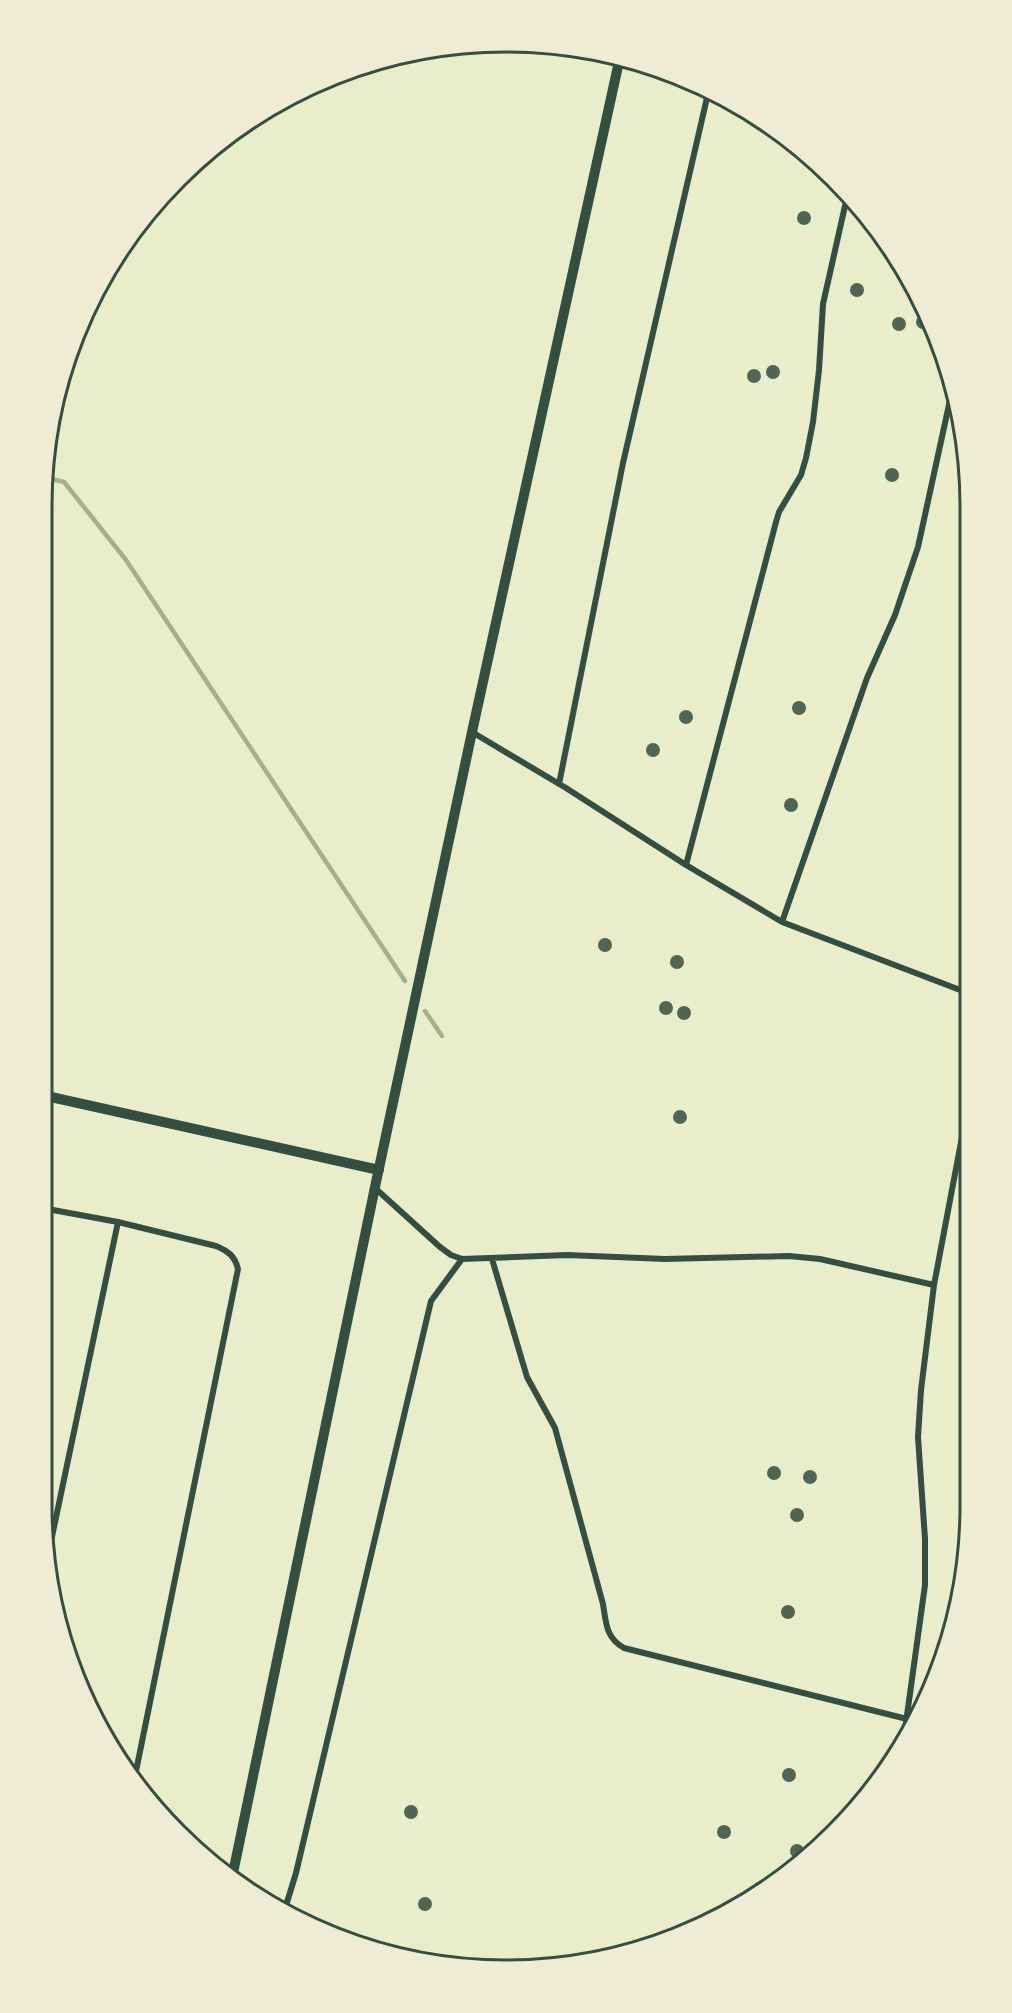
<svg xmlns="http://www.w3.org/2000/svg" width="1012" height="2013" font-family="Rubik,sans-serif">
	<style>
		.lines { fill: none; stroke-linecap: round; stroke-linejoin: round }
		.stream { stroke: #a3b18a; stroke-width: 4.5 }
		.building { fill: #4f6655 }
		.minor { stroke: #344e41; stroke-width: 6 }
		.tertiary { stroke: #344e41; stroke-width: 10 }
		.rim { fill: none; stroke: #344e41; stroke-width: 3 }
	</style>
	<rect width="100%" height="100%" fill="#e9edc9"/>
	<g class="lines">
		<path class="stream" d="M 43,477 L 64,482 L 126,560 L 405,981
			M 425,1011 L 442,1036"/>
	</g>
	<path class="building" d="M797 218a7 7 0 1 1 14 0a7 7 0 1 1-14 0Z
		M850 290a7 7 0 1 1 14 0a7 7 0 1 1-14 0Z
		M916 322a7 7 0 1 1 14 0a7 7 0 1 1-14 0Z
		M892 324a7 7 0 1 1 14 0a7 7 0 1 1-14 0Z
		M766 372a7 7 0 1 1 14 0a7 7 0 1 1-14 0Z
		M747 376a7 7 0 1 1 14 0a7 7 0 1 1-14 0Z
		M885 475a7 7 0 1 1 14 0a7 7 0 1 1-14 0Z
		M792 708a7 7 0 1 1 14 0a7 7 0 1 1-14 0Z
		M679 717a7 7 0 1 1 14 0a7 7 0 1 1-14 0Z
		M646 750a7 7 0 1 1 14 0a7 7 0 1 1-14 0Z
		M784 805a7 7 0 1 1 14 0a7 7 0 1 1-14 0Z
		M598 945a7 7 0 1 1 14 0a7 7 0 1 1-14 0Z
		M670 962a7 7 0 1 1 14 0a7 7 0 1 1-14 0Z
		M659 1008a7 7 0 1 1 14 0a7 7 0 1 1-14 0Z
		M677 1013a7 7 0 1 1 14 0a7 7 0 1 1-14 0Z
		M673 1117a7 7 0 1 1 14 0a7 7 0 1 1-14 0Z
		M767 1473a7 7 0 1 1 14 0a7 7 0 1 1-14 0Z
		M803 1477a7 7 0 1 1 14 0a7 7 0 1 1-14 0Z
		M790 1515a7 7 0 1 1 14 0a7 7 0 1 1-14 0Z
		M781 1612a7 7 0 1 1 14 0a7 7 0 1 1-14 0Z
		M782 1775a7 7 0 1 1 14 0a7 7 0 1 1-14 0Z
		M404 1812a7 7 0 1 1 14 0a7 7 0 1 1-14 0Z
		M717 1832a7 7 0 1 1 14 0a7 7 0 1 1-14 0Z
		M790 1851a7 7 0 1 1 14 0a7 7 0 1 1-14 0Z
		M418 1904a7 7 0 1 1 14 0a7 7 0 1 1-14 0Z"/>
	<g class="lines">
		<path class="minor" d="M 472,732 L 566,788 L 686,865 L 782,922 L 968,993
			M 559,784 L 623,463 L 709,89
			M 686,865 L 776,522 L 779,512 L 801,475 L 806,458 L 813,422 L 819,370 L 823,304 L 847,197
			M 782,922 L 867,678 L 895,615 L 918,547 L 952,391
			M 375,1188 L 440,1247 L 451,1255 L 462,1259 L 567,1255 L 665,1259 L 789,1256 L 820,1259 L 934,1285
			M 42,1208 L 118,1222 L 216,1246 C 228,1251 235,1256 238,1269 L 134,1781
			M 492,1259 L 527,1377 L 555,1428 L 603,1604 C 606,1623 606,1638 624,1648 L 907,1719
			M 49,1551 L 118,1222
			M 904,1737 L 925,1585 L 925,1539 L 918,1437 L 921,1390 L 934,1285 L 968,1105
			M 284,1912 L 296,1873 L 431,1301 L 462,1259"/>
		<path class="tertiary" d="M 42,1095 L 379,1170
			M 232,1878 L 375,1187 L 472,732 L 620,57"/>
	</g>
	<path d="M0 0H1012V2013H0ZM506 52H506A454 454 0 0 1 960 506V1506A454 454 0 0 1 506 1960H506A454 454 0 0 1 52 1506V506A454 454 0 0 1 506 52Z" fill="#eeecd3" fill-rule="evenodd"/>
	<path class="rim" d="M506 52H506A454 454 0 0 1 960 506V1506A454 454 0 0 1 506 1960H506A454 454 0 0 1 52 1506V506A454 454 0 0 1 506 52Z"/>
</svg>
